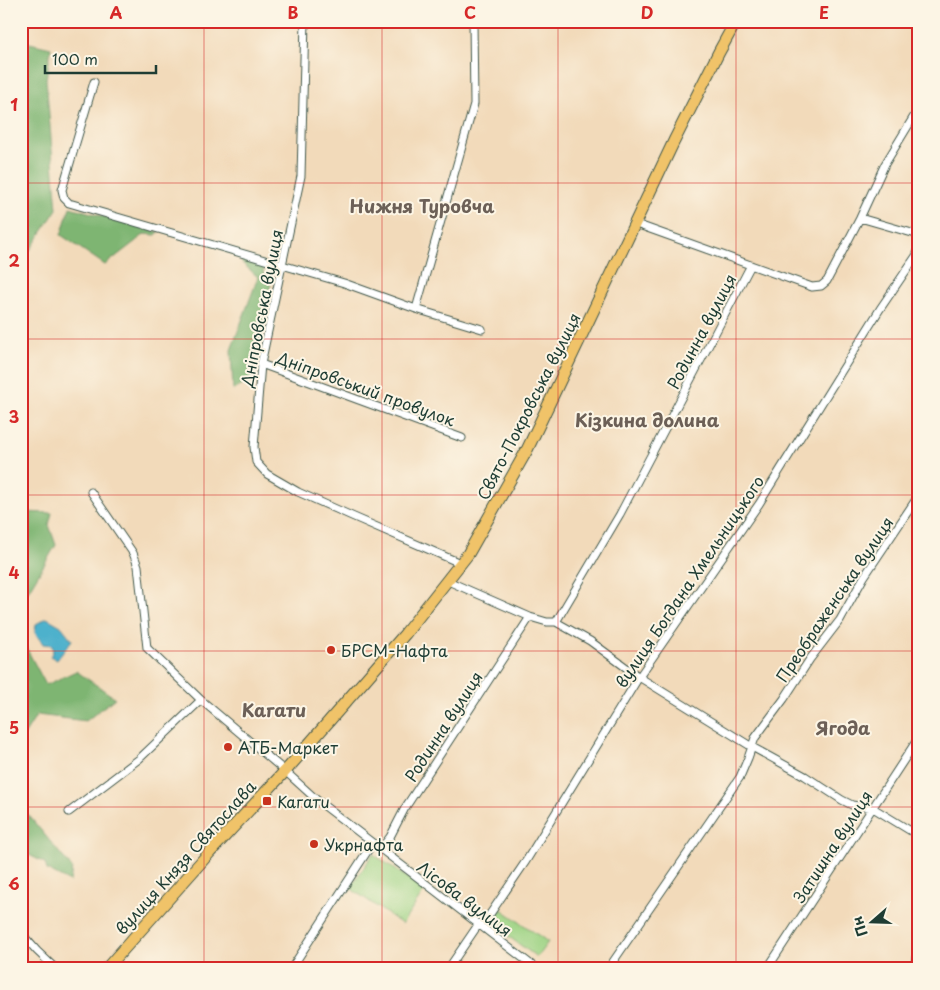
<svg xmlns="http://www.w3.org/2000/svg" width="940" height="990" font-family="'Playpen Sans',sans-serif">
	<style>
		.green { fill: #9ed384; stroke: #5e885c }
		.forest { fill: #7eb572; stroke: #4e7953 }
		.water { fill: #4db1cc; stroke: #367780 }
		.lines { fill: none; stroke-linecap: round; stroke-linejoin: round }
		.minor-casing { stroke: #3f5548; stroke-width: 9 }
		.primary-casing { stroke: #3f5548; stroke-width: 13 }
		.minor { stroke: #fff; stroke-width: 7 }
		.primary { stroke: #f0c369; stroke-width: 11 }
		.grid { fill: none; stroke: #d62828; stroke-width: 1; stroke-opacity: 0.55 }
		.poi-dot { fill: #c8321e; stroke: #fcf5e5; stroke-width: 2 }
		.labels { text-anchor: middle; dominant-baseline: central; stroke-width: 4; stroke-linejoin: round; paint-order: stroke }
		.street-label { font-size: 16px; fill: #1f3d34; stroke: #fcf5e5 }
		.poi-label { font-size: 16px; fill: #1f3d34; stroke: #fcf5e5; text-anchor: start }
		.neighbourhood-label { font-size: 18px; font-weight: bold; fill: #6c6057; stroke: #fcf5e5 }
		.neatline { fill: none; stroke: #d62828; stroke-width: 2 }
		.grid-label { font-size: 16px; text-anchor: middle; font-weight: bold; fill: #d62828 }
	</style>
	<rect width="100%" height="100%" fill="#fcf5e5"/>
	<filter id="ink" filterUnits="userSpaceOnUse"><feTurbulence type="fractalNoise" baseFrequency=".02" numOctaves="2"/><feDisplacementMap in="SourceGraphic" scale="10" xChannelSelector="R" yChannelSelector="G"/><feConvolveMatrix kernelMatrix="1 2 1 2 8 2 1 2 1" color-interpolation-filters="sRGB"/></filter>
	<filter id="wash" filterUnits="userSpaceOnUse"><feTurbulence type="fractalNoise" baseFrequency=".0096" numOctaves="4" result="noise"/><feDisplacementMap in="SourceGraphic" scale="20" xChannelSelector="R" yChannelSelector="G"/><feGaussianBlur stdDeviation="1.12" result="paint"/><feColorMatrix in="noise" values="0 0 0 0 0 0 0 0 0 0 0 0 0 0 0 0 0 1.4 0 .05"/><feComposite in="paint" operator="in"/></filter>
	<g filter="url(#wash)">
		<rect width="100%" height="100%" fill="#f2daba"/>
		<path class="green" d="M 373,854 L 425,890 L 402,924 L 350,888 Z
			M 501,909 L 548,942 L 537,957 L 491,924 Z"/>
		<path class="forest" d="M 21,41 L 51,48 L 46,79 L 57,209 L 21,264 Z
			M 70,207 L 159,232 L 156,235 L 145,234 L 105,265 L 61,235 Z
			M 244,257 L 265,263 L 263,274 L 272,277 L 253,380 L 233,390 L 231,350 L 258,277 L 241,262 Z
			M 21,512 L 52,513 L 49,525 L 56,545 L 21,603 Z
			M 21,638 L 46,685 L 76,671 L 115,698 L 86,721 L 37,715 L 21,740 Z
			M 21,806 L 72,868 L 70,882 L 47,870 L 45,863 L 21,851 Z"/>
		<path class="water" d="M 47,618 L 61,626 L 72,640 L 57,660 L 50,656 L 53,652 L 52,645 L 43,644 L 35,633 L 36,624 Z"/>
	</g>
	<g filter="url(#ink)">
		<g class="lines">
			<defs>
				<path id="minor" d="M 305,21 L 301,176 L 261,364 L 254,447 L 256,462 L 267,474 L 298,492 L 354,517 L 460,563
					M 94,82 L 62,190 L 64,198 L 69,203 L 344,283 L 416,309 L 482,329
					M 860,218 L 919,235
					M 636,224 L 812,287 L 821,286 L 827,281 L 860,218 L 885,164 L 919,108
					M 416,309 L 474,104 L 473,21
					M 261,364 L 462,438
					M 91,492 L 133,553 L 138,566 L 147,648 L 201,700 L 285,771 L 318,801 L 537,969
					M 448,581 L 530,617 L 547,622 L 556,622 L 590,641 L 639,677 L 752,747 L 805,776 L 842,800 L 852,805 L 873,808 L 919,836
					M 556,622 L 620,514 L 751,265
					M 69,812 L 139,759 L 201,700
					M 380,850 L 390,837 L 405,808 L 530,617
					M 21,933 L 37,951 L 56,969
					M 291,969 L 372,844
					M 448,969 L 478,925 L 488,917 L 526,861 L 639,677 L 759,504 L 880,309 L 916,256 L 919,249
					M 608,969 L 740,777 L 748,758 L 755,738 L 784,699 L 810,659 L 840,620 L 864,577 L 919,495
					M 767,969 L 919,737
					M 914,969 L 919,942"/>
				<path id="primary" d="M 106,969 L 210,852 L 289,767 L 405,634 L 468,554 L 527,450 L 674,141 L 719,52 L 736,21"/>
			</defs>
			<use href="#minor" class="minor-casing"/>
			<use href="#primary" class="primary-casing"/>
			<use href="#minor" class="minor"/>
			<use href="#primary" class="primary"/>
		</g>
	</g>
	<path class="grid" d="M 204,21 L 204,969M 382,21 L 382,969M 558,21 L 558,969M 736,21 L 736,969M 21,183 L 919,183M 21,339 L 919,339M 21,495 L 919,495M 21,651 L 919,651M 21,807 L 919,807"/>
	<g class="poi-dot">
		<circle cx="331" cy="650" r="5"/>
		<circle cx="228" cy="747" r="5"/>
		<rect x="262" y="796" width="10" height="10" rx="2.5"/>
		<circle cx="314" cy="844" r="5"/>
	</g>
	<g class="labels">
		<g class="street-label">
			<text transform="translate(261 308) rotate(-79)">Дніпровська вулиця</text>
			<text transform="translate(701 331) rotate(-62)">Родинна вулиця</text>
			<text transform="translate(366 388) rotate(20)">Дніпровський провулок</text>
			<text transform="translate(528 406) rotate(-63)">Свято-Покровська вулиця</text>
			<text transform="translate(689 581) rotate(-56)">вулиця Богдана Хмельницького</text>
			<text transform="translate(834 599) rotate(-56)">Преображенська вулиця</text>
			<text transform="translate(443 726) rotate(-57)">Родинна вулиця</text>
			<text transform="translate(832 846) rotate(-57)">Затишна вулиця</text>
			<text transform="translate(185 857) rotate(-48)">вулиця Князя Святослава</text>
			<text transform="translate(465 898) rotate(37)">Лісова вулиця</text>
		</g>
		<g class="poi-label">
			<text x="341" y="650">БРСМ-Нафта</text>
			<text x="238" y="747">АТБ-Маркет</text>
			<text x="277" y="801">Кагати</text>
			<text x="324" y="844">Укрнафта</text>
		</g>
		<g class="neighbourhood-label">
			<text x="422" y="205">Нижня Туровча</text>
			<text x="647" y="419">Кізкина долина</text>
			<text x="274" y="709">Кагати</text>
			<text x="843" y="727">Ягода</text>
		</g>
	</g>
	<rect width="940" height="990" fill="none" stroke="#fcf5e5" stroke-width="55"/>
	<g transform="translate(872 922) rotate(250)" stroke="#fcf5e5" stroke-width="4" paint-order="stroke">
	<path d="M0-4L9 19L0 12L-9 19Z" fill="#1f3d34"/>
	<text y="-8" font-size="14" font-weight="bold" text-anchor="middle" fill="#1f3d34">Пн</text>
	</g>
	<path d="M45 65v8h111v-8" fill="none" stroke="#1f3d34" stroke-width="2.5"/>
	<text x="52" y="65" font-size="15" fill="#1f3d34" stroke="#fcf5e5" stroke-width="4" paint-order="stroke">100 m</text>
	<rect x="28" y="28" width="884" height="934" class="neatline"/>
	<g class="grid-label">
		<text x="116" y="19">A</text>
		<text x="293" y="19">B</text>
		<text x="470" y="19">C</text>
		<text x="647" y="19">D</text>
		<text x="824" y="19">E</text>
		<text x="14" y="111">1</text>
		<text x="14" y="267">2</text>
		<text x="14" y="423">3</text>
		<text x="14" y="579">4</text>
		<text x="14" y="734">5</text>
		<text x="14" y="890">6</text>
	</g>
</svg>
